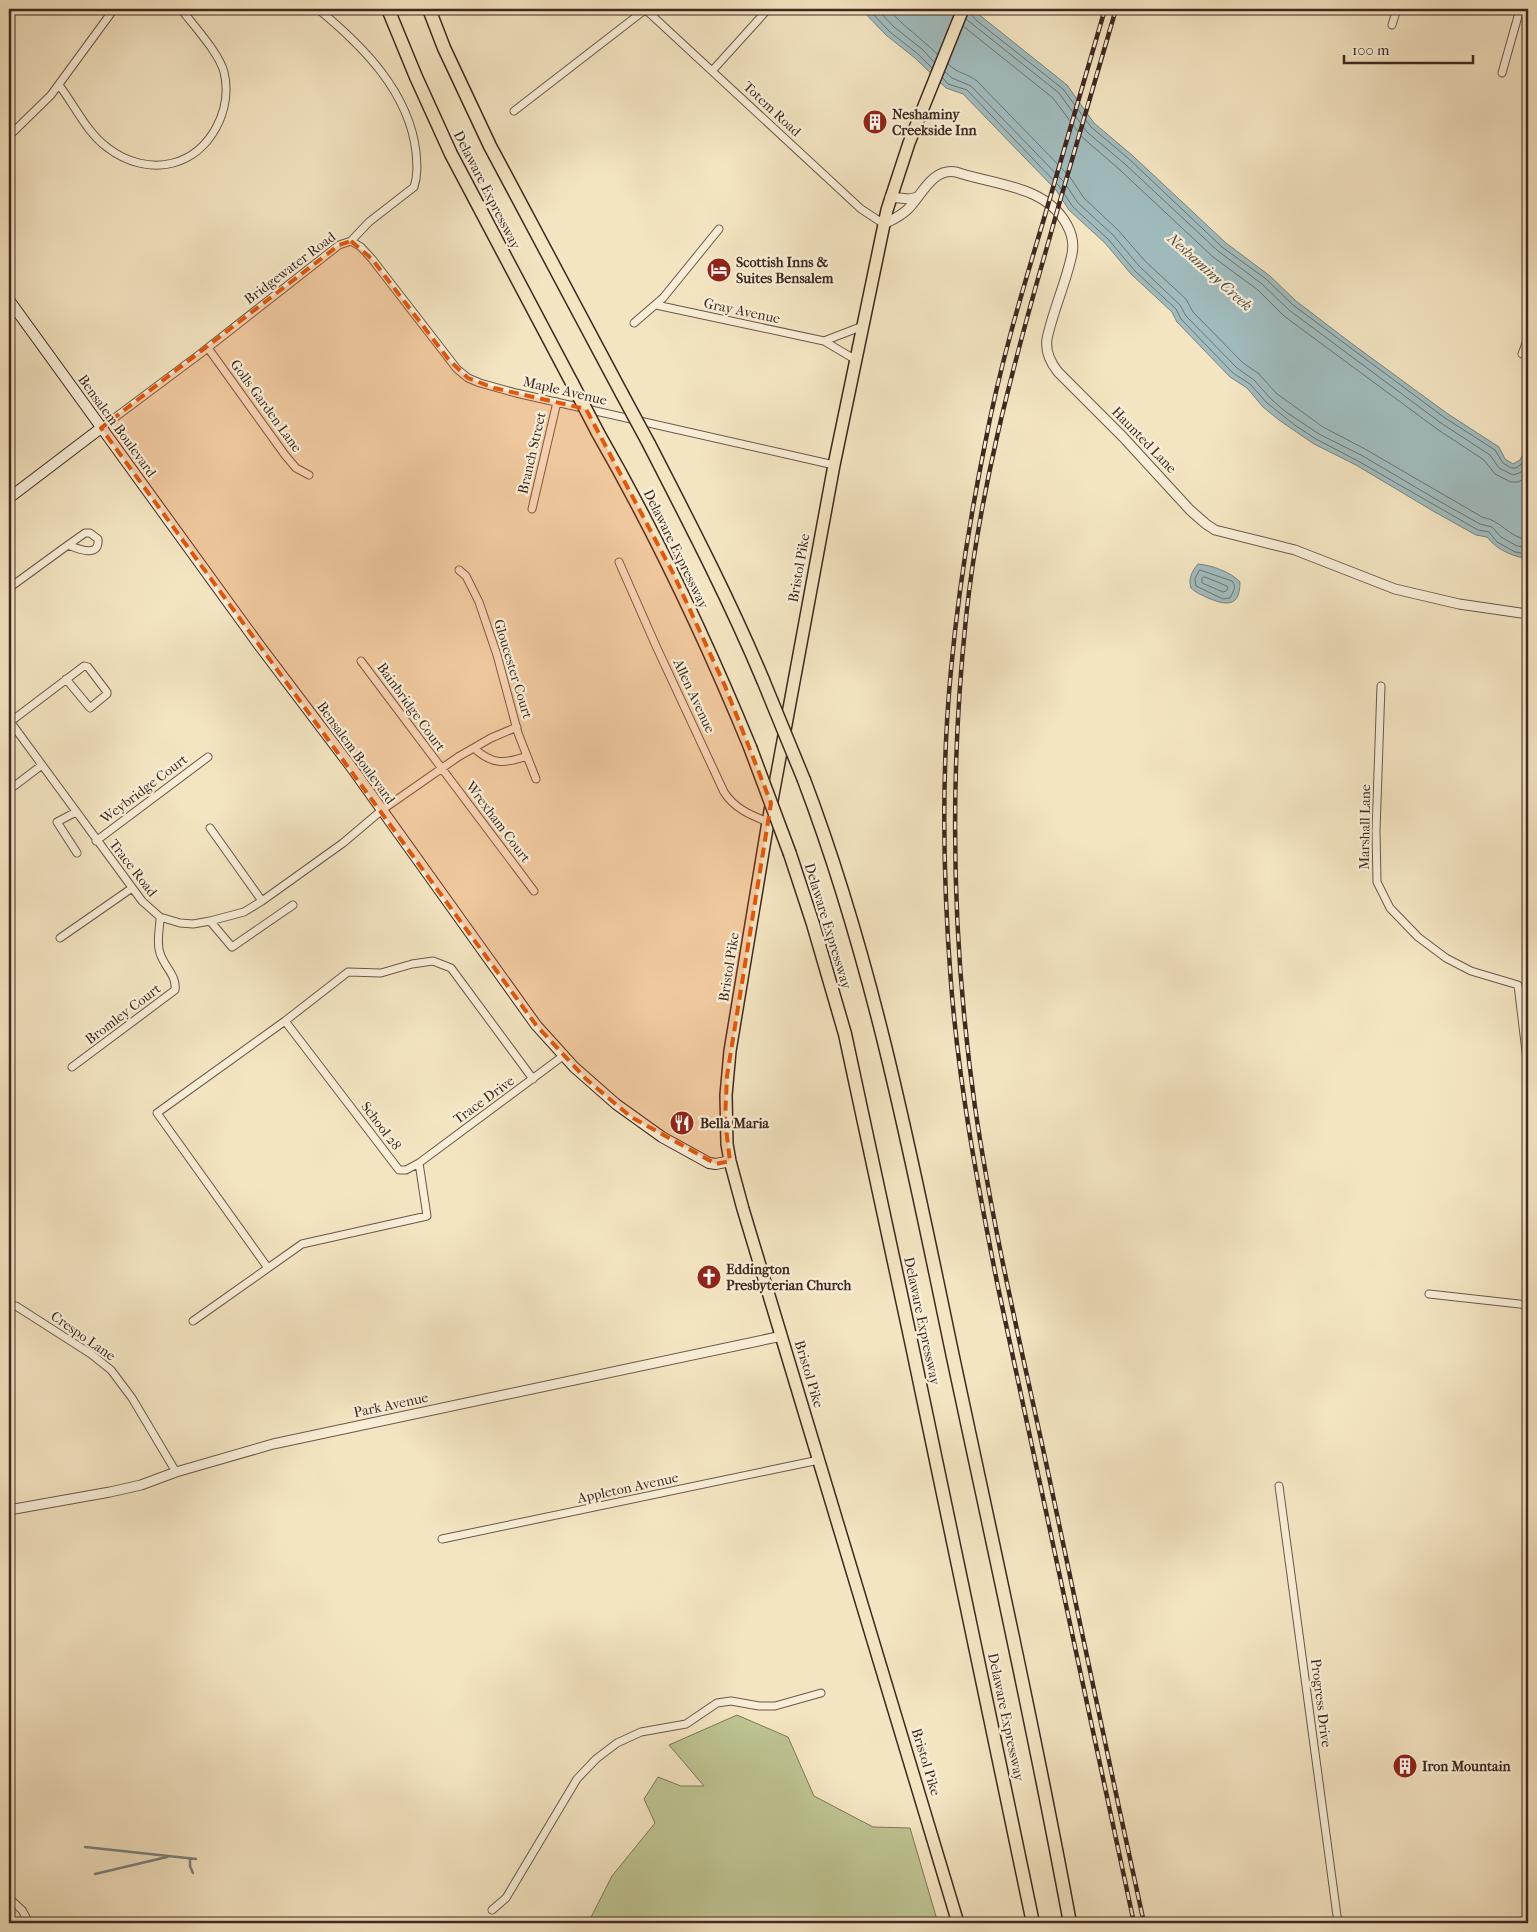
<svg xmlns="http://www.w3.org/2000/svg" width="1537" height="1932" font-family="'IM FELL French Canon',serif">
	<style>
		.green { fill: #bec492; stroke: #7e7659 }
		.water { fill: #a1bcbe; stroke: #7a817f }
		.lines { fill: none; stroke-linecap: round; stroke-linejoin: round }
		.shore { stroke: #70726f; stroke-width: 1 }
		.stream { stroke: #7a817f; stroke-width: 2.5 }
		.minor-casing { stroke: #6c5748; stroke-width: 9 }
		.tertiary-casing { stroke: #6c5748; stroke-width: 11 }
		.secondary-casing { stroke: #3f2820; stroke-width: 12 }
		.primary-casing { stroke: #3f2820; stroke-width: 14 }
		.motorway-casing { stroke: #3f2820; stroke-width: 15 }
		.minor { stroke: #f8eed7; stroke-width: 7 }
		.tertiary { stroke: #f8eed7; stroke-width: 9 }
		.secondary { stroke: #f8eed7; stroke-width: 10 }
		.primary { stroke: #f4e5c2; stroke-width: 11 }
		.motorway { stroke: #f4e5c2; stroke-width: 12 }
		.rail-casing { stroke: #3f2820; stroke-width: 4.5 }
		.rail { stroke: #f8eed7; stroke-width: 2.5; stroke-dasharray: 8; stroke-linecap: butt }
		.motorway-bridge-casing { stroke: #3f2820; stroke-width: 15; stroke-linecap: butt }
		.motorway-bridge { stroke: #f4e5c2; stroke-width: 12 }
		.marked { fill: #e0570d; fill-opacity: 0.2; stroke: #e0570d; stroke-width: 4; stroke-dasharray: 10 6; stroke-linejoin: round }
		.labels { text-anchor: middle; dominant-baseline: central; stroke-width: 4.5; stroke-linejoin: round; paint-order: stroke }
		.street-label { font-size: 14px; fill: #3f2820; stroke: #f8eed7 }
		.poi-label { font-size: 14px; font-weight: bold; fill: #3f2820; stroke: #f8eed7; text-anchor: start }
		.water-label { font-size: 15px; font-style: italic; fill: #584d48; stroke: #f8eed7 }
	</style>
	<rect width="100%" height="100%" fill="#f4e5c2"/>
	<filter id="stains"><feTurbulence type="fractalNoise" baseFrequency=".004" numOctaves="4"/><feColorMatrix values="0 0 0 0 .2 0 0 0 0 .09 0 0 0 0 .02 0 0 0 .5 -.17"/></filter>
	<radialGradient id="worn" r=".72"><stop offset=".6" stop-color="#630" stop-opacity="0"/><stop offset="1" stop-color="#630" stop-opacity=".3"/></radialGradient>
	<path class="green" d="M 737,1715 L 788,1737 L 814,1796 L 873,1827 L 910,1828 L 938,1923 L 588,1923 L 612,1876 L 655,1823 L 644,1799 L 658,1777 L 681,1786 L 704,1786 L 669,1745 Z"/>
	<path class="water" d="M 861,9 L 972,9 L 1067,85 L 1094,123 L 1133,156 L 1226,243 L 1270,276 L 1296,301 L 1351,343 L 1448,414 L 1499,447 L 1505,459 L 1513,464 L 1520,460 L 1528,444 L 1528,559 C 1512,556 1497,550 1487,537 L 1476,535 L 1433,511 L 1356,465 L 1314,444 L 1279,420 L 1263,407 L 1247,388 L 1230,377 L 1177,322 L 1172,312 L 1131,274 L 1105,243 L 1069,210 L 1056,190 L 963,94 L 946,88 L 915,58 L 886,35 Z
		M 1198,564 C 1211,565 1231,572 1240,582 C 1240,607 1227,606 1208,598 C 1202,595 1196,593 1191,588 C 1188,579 1192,571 1198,564 Z"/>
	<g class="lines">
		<path class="shore" d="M 868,9 L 890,32 L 918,54 L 932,68
			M 877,9 L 894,27 L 922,49 L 934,62
			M 888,9 C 903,26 921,38 937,54
			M 969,12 L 977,21 L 1063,89 L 1091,127 L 1129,159 L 1222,247 L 1266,279 L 1293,305 L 1445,418 L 1495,450 L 1503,463 L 1511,468 L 1516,468 L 1523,463 L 1528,455
			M 966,19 L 1059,93 L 1087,132 L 1125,164 L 1218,251 L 1262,284 L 1289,310 L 1441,423 L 1490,455 L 1499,468 L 1513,475 L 1519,473 L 1528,468
			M 963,26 L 1053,98 L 1082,137 L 1120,170 L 1213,257 L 1258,290 L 1284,316 L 1437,429 L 1484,460 L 1495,474 L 1511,482 L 1518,482 L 1528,477
			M 948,64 C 958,74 967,73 977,81 L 1070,177 L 1084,198 L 1118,230 L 1145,261 L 1186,299 L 1193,312 L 1242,362 L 1259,374 L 1276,393 L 1323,427 L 1365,449 L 1482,517 C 1503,521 1506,536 1528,540
			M 945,72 L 952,78 L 971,86 L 1064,182 L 1078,203 L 1113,235 L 1139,266 L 1180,305 L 1186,316 L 1237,368 L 1254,380 L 1271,399 L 1286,412 L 1319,434 L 1361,455 L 1439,501 L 1480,524 L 1492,527 L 1501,537 L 1517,546 L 1528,548
			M 943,78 L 948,84 L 967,90 L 1059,186 L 1073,207 L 1108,239 L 1135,271 L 1176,309 L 1181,319 L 1233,373 L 1250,384 L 1267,403 L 1296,426 L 1316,439 L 1358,461 L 1478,530 L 1489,532 L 1497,542 L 1515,552 L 1528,554
			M 1200,570 L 1232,581 C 1237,587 1233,592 1230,598 L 1223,599 L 1196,586 L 1195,579 Z
			M 1205,577 L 1227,586 L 1228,588 L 1226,591 L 1223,592 L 1202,583 L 1202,578 Z"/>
		<path class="stream" d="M 85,1847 L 196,1859
			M 190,1858 L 190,1866 L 193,1873
			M 95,1874 L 167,1857"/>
		<defs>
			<path id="minor" d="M 645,9 L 861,209 L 884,224
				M 1392,25 L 1397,9
				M 712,71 L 768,9
				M 1502,73 L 1520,9
				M 59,85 C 75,106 87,133 108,148 C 126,162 151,169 173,163 C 211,153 233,109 224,72 C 219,53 194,26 181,9
				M 514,111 L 646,9
				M 9,136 L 51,95 L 114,9
				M 351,241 L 361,247 L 372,259 L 457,369 L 468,378 L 480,383 L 516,393 L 834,465
				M 656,305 L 824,341 L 856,360
				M 634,323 L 663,298 L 719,229
				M 824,341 L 863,326
				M 208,348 L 285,455 L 296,468 L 309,475
				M 1522,354 L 1528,338
				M 101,428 L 200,354 L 339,245 L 351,241 L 369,222 L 414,187 C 418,175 417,164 416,152 C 409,92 363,46 318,9
				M 532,509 L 557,402
				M 85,533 L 90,533 L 98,539 C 100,558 78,549 68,545 Z
				M 619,562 L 656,646 L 724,792 C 734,808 750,815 768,822
				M 459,570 L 466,576 L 479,602 L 497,655 L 518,733 L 536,779
				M 9,588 L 68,545
				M 361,661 L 534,891
				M 1381,686 L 1376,831 L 1377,882 L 1390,908 L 1418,937 L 1446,958 L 1471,971 L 1518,985 L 1528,1068
				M 9,720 L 142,901 L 160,917 L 180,923 L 193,924 L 210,921 L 244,912 L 262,901 L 343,843 L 382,810 L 458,757 L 491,738 L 517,727
				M 10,722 L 84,666 L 88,667 L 107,692 L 107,694 L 90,708 L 66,679
				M 474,748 C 492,765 505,764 527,756
				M 9,790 L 42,765
				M 76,812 L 57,822 L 77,853
				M 210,828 L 262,901
				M 96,841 L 208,757
				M 210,921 L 232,947 L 293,905
				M 60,938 L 132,888
				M 72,1067 L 175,990 C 177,975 164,967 160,953 C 156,942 160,929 160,917
				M 419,1163 L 563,1056
				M 268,1268 L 157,1113 L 285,1021 L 348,972 L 381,973 L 412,964 L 433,961 L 451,968 L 533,1079
				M 1429,1294 L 1528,1305
				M 16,1306 L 91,1354 L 111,1370 L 132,1398 L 176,1472
				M 193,1321 L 302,1244 L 427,1216 L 419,1163 L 406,1170 L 399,1170 L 285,1021
				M 1279,1486 L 1338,1923
				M 442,1539 L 819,1460
				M 9,1898 L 22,1910 L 29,1923
				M 492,1910 L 506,1898 L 577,1779 L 596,1759 L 617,1743 L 641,1732 L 686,1724 L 717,1703 L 731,1701 L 759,1706 L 775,1706 L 821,1693"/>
			<path id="tertiary" d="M 890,197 L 909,199 L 918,197
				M 884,224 C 892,220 901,216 908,209 C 922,195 932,168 956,172 C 994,185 1046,185 1067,225 C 1072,234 1074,244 1072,254 C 1066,283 1053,310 1047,339 C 1045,352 1050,362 1058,372 L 1123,437 L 1190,510 L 1206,524 L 1215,530 L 1295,550 L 1395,589 L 1459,604 L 1528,614
				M 9,1510 L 110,1492 L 141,1485 L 176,1472 L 273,1444 L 782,1336"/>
			<path id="secondary" d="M 9,300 L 259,645 L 352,768 L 536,1025 L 574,1067 L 616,1104 L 662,1137 L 709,1163 L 716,1164 L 730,1161
				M 9,498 L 101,428"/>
			<path id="primary" d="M 958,1923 L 743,1209 L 730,1161 L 727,1144 L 726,1095 L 730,1051 L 768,822 L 834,465 L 887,210 L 909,143 L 963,9"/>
			<path id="motorway" d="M 388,9 L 416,77 L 451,154 L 572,383
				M 429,9 L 444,48 L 490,146 L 622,394
				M 598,433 C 656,534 706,640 750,747
				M 649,444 C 689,522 729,599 763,680
				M 804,780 C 875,967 912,1162 953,1357 C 993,1545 1035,1734 1070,1923
				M 790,854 L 813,924 L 845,1034 L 911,1341 L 1033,1923"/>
		</defs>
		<use href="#minor" class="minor-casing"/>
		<use href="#tertiary" class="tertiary-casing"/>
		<use href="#secondary" class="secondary-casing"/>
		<use href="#primary" class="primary-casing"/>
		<use href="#motorway" class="motorway-casing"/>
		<use href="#minor" class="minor"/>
		<use href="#tertiary" class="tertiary"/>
		<use href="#secondary" class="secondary"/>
		<use href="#primary" class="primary"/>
		<use href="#motorway" class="motorway"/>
		<defs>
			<path id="rail" d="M 1105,9 C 1084,80 1064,151 1043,222 C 1021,295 999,369 985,444 C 970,518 958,594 951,670 C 941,774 943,880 951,983 C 959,1086 978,1187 998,1287 L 1134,1923
				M 1116,9 C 1092,90 1068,172 1045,254 C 1011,373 979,494 966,618 C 949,780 952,945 975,1107 C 993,1230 1022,1351 1048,1472 C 1080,1623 1111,1773 1144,1923"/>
		</defs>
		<use href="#rail" class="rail-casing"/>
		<use href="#rail" class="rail"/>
		<defs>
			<path id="motorway-bridge" d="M 572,383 L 598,433
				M 622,394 L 649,444
				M 763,680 L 804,780
				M 750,747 L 790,854"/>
		</defs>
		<use href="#motorway-bridge" class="motorway-bridge-casing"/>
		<use href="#motorway-bridge" class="motorway-bridge"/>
	</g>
	<path class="marked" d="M 351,241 L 372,259 L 449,360 L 468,378 L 494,388 L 586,409 L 673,573 L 725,686 L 771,803 L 727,1076 L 725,1120 L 730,1161 L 716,1164 L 631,1117 L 586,1079 L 536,1025 L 101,428 L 339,245 Z"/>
	<defs>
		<symbol id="building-disc" viewBox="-11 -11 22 22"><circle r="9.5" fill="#8f2418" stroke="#f8eed7"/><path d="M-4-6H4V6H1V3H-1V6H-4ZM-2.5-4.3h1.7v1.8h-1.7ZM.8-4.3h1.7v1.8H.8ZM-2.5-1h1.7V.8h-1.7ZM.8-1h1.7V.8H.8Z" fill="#fff"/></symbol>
		<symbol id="hotel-disc" viewBox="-11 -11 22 22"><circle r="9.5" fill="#8f2418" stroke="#f8eed7"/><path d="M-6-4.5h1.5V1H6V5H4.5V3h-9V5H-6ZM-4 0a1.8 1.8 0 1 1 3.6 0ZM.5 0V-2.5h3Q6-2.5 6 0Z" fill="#fff"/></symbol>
		<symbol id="restaurant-disc" viewBox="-11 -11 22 22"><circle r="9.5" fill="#8f2418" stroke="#f8eed7"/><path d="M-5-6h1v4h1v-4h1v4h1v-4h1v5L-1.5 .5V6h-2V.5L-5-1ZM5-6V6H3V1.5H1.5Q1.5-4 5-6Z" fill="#fff"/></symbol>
		<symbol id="church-disc" viewBox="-11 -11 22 22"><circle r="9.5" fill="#8f2418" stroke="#f8eed7"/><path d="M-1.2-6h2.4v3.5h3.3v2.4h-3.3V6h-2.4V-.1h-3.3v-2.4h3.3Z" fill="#fff"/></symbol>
	</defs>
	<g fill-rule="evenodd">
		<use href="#building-disc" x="861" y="108" width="28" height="28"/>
		<use href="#hotel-disc" x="705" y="256" width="28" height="28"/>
		<use href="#restaurant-disc" x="668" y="1109" width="28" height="28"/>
		<use href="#church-disc" x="695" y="1263" width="28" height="28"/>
		<use href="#building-disc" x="1391" y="1752" width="28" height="28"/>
	</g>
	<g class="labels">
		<g class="street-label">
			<text transform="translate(772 109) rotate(43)">Totem Road</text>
			<text transform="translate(487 190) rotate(63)">Delaware Expressway</text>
			<text transform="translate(290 268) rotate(-37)">Bridgewater Road</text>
			<text transform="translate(742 311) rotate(12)">Gray Avenue</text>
			<text transform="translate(565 391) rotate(13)">Maple Avenue</text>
			<text transform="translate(266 406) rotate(54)">Golls Garden Lane</text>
			<text transform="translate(117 426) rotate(54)">Bensalem Boulevard</text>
			<text transform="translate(1144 440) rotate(46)">Haunted Lane</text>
			<text transform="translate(532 453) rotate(-77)">Branch Street</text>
			<text transform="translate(676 549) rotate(64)">Delaware Expressway</text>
			<text transform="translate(799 568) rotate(-80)">Bristol Pike</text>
			<text transform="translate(513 669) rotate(73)">Gloucester Court</text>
			<text transform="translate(694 696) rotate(65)">Allen Avenue</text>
			<text transform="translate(411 707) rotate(54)">Bainbridge Court</text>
			<text transform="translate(356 753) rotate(54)">Bensalem Boulevard</text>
			<text transform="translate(144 789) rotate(-37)">Weybridge Court</text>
			<text transform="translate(498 822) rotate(53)">Wrexham Court</text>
			<text transform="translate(1365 827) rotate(-89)">Marshall Lane</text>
			<text transform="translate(133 868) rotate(52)">Trace Road</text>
			<text transform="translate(828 926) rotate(73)">Delaware Expressway</text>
			<text transform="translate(729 967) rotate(-81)">Bristol Pike</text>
			<text transform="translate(123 1014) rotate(-37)">Bromley Court</text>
			<text transform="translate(484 1100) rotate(-36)">Trace Drive</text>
			<text transform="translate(381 1126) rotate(53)">School 28</text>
			<text transform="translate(922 1321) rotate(78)">Delaware Expressway</text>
			<text transform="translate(83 1336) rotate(35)">Crespo Lane</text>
			<text transform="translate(809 1374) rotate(73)">Bristol Pike</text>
			<text transform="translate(391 1405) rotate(-12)">Park Avenue</text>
			<text transform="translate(628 1488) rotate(-12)">Appleton Avenue</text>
			<text transform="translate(1321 1703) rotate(83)">Progress Drive</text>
			<text transform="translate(1006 1717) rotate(78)">Delaware Expressway</text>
			<text transform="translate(926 1762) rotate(73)">Bristol Pike</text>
		</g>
		<g class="poi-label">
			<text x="892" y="114">Neshaminy<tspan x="892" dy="16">Creekside Inn</tspan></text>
			<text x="736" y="262">Scottish Inns &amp;<tspan x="736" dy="16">Suites Bensalem</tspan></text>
			<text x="700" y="1123">Bella Maria</text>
			<text x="726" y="1269">Eddington<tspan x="726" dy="16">Presbyterian Church</tspan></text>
			<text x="1422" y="1766">Iron Mountain</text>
		</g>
		<g class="water-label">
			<text transform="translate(1210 272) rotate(42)">Neshaminy Creek</text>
		</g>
	</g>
	<rect width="1537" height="1932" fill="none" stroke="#f4e5c2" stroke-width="30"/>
	<rect x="10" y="10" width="1517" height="1912" fill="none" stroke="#3f2820" stroke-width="2.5"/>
	<rect x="15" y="15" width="1507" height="1902" fill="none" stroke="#3f2820"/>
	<path d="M1344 55v8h129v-8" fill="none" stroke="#3f2820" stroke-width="2.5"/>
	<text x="1352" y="55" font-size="15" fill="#3f2820" stroke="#f8eed7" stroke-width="4" paint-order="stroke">100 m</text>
	<rect width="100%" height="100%" filter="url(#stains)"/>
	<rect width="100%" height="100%" fill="url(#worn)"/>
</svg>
